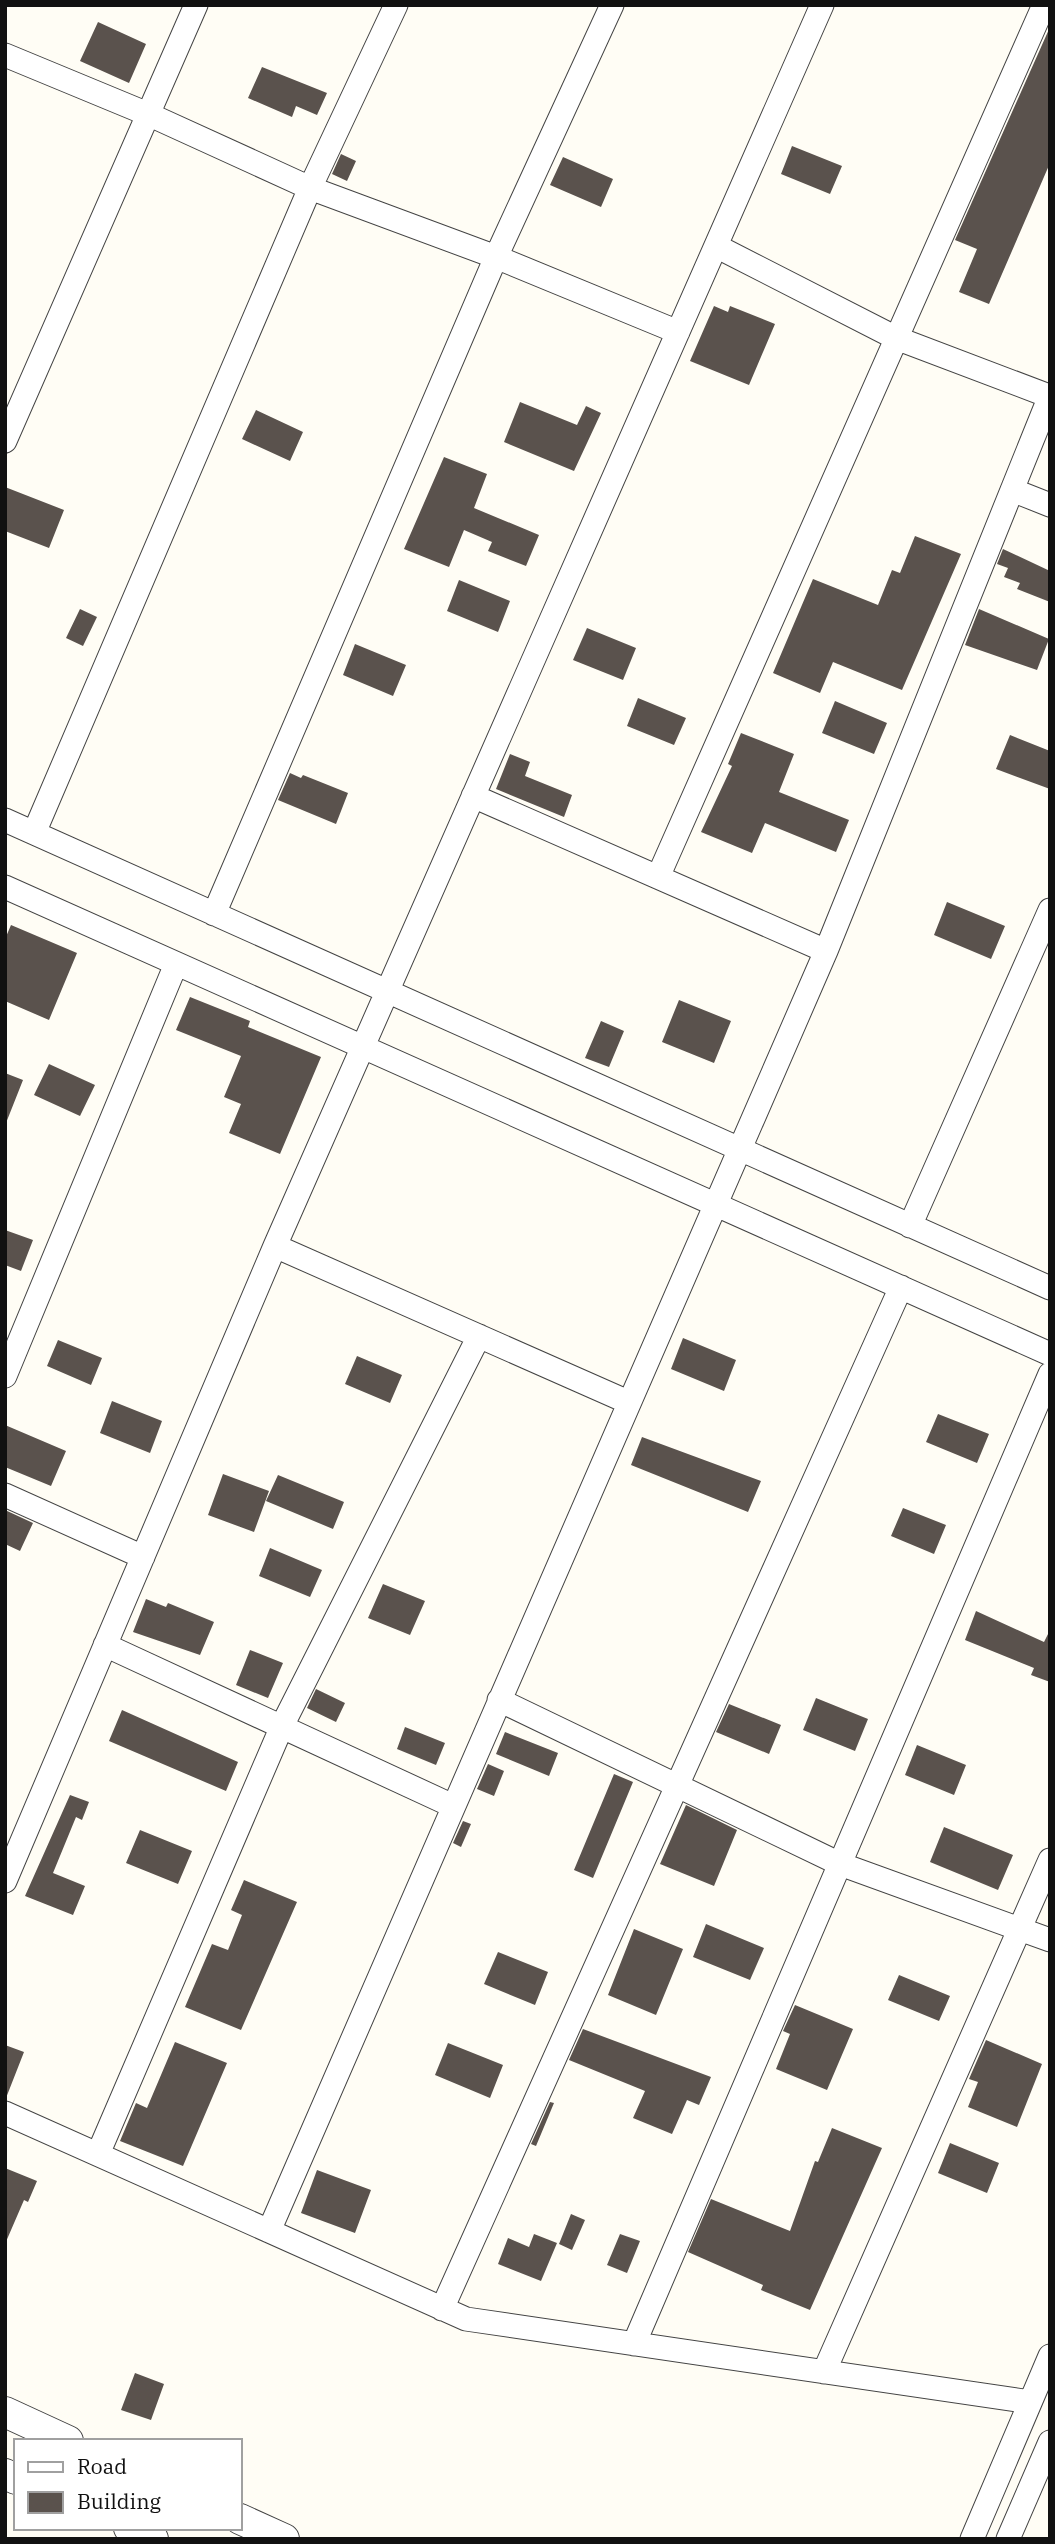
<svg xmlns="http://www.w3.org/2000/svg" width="1055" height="2544" font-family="'IBM Plex Serif',serif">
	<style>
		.building { fill: #5a524d }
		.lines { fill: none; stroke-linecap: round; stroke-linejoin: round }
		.minor-casing { stroke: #444; stroke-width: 25 }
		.tertiary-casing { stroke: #444; stroke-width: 32 }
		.minor { stroke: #fff; stroke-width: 23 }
		.tertiary { stroke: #fff; stroke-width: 30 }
	</style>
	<rect width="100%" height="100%" fill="#fffdf5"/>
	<path class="building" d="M 98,22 L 146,44 L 129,83 L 80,61 Z
		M 1050,27 L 1050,163 L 989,304 L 959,292 L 977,249 L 955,240 Z
		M 262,67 L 327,93 L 317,115 L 296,106 L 292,117 L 248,98 Z
		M 792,146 L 842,166 L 830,194 L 781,174 Z
		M 341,154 L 356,161 L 347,181 L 332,174 Z
		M 563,157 L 613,179 L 601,207 L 550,185 Z
		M 714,306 L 728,312 L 730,306 L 775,324 L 749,385 L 690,361 Z
		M 520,402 L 577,425 L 586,406 L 601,413 L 574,471 L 504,442 Z
		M 256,410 L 303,432 L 290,461 L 242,439 Z
		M 444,457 L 487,474 L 474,508 L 539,535 L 526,566 L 488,551 L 492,542 L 464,530 L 449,567 L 404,549 Z
		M 5,487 L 64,510 L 49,548 L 5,531 Z
		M 915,536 L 961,554 L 902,690 L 833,662 L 820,693 L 773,673 L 813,579 L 878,605 L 892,570 L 900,573 Z
		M 1003,549 L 1050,571 L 1050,602 L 1017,589 L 1020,583 L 1004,577 L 1008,568 L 997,564 Z
		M 459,580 L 510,601 L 498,632 L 447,611 Z
		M 80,609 L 97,617 L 83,646 L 66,638 Z
		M 979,609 L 1049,639 L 1037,670 L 965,645 Z
		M 587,628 L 636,648 L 623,680 L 573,660 Z
		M 355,644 L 406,665 L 393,696 L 343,675 Z
		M 638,698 L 686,718 L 674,745 L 627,726 Z
		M 835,701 L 887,723 L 874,754 L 822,733 Z
		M 741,733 L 794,754 L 779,792 L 849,820 L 836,852 L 765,823 L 752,853 L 701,832 L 732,766 L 728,764 Z
		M 1010,735 L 1050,751 L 1050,789 L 996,769 Z
		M 510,754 L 530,762 L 525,776 L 572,795 L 564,817 L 496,789 Z
		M 290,773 L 301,778 L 303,775 L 348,793 L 336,824 L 278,800 Z
		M 947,902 L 1005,926 L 991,959 L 934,935 Z
		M 11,925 L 77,953 L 49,1020 L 5,1001 L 5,939 Z
		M 190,997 L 250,1021 L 248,1027 L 321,1057 L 280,1154 L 229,1133 L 241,1104 L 224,1097 L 241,1056 L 176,1030 Z
		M 679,1000 L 731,1021 L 714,1063 L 662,1042 Z
		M 601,1021 L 624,1031 L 609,1067 L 585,1058 Z
		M 49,1064 L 95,1085 L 80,1116 L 34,1095 Z
		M 5,1073 L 23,1080 L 6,1123 L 5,1123 Z
		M 5,1230 L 33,1240 L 21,1271 L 5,1265 Z
		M 683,1338 L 736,1360 L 724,1391 L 671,1369 Z
		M 58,1340 L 102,1358 L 91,1385 L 47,1366 Z
		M 357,1356 L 402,1375 L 390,1403 L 345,1384 Z
		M 112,1401 L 162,1421 L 150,1453 L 100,1433 Z
		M 938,1414 L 989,1434 L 977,1463 L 926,1442 Z
		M 5,1425 L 66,1451 L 51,1486 L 5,1467 Z
		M 642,1437 L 761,1481 L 748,1512 L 631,1465 Z
		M 223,1474 L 269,1491 L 254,1532 L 208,1515 Z
		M 278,1475 L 344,1502 L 333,1529 L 266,1501 Z
		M 903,1508 L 946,1525 L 934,1554 L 891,1536 Z
		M 5,1510 L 33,1523 L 20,1551 L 5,1544 Z
		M 270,1548 L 322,1570 L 310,1597 L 259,1576 Z
		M 383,1584 L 425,1601 L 410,1635 L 368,1618 Z
		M 146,1599 L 166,1607 L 168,1603 L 214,1622 L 200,1655 L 133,1632 Z
		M 976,1611 L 1044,1642 L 1050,1630 L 1050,1682 L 1031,1675 L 1034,1668 L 965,1640 Z
		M 250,1650 L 283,1663 L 268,1698 L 236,1685 Z
		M 316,1689 L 345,1703 L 336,1722 L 307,1708 Z
		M 816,1698 L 868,1719 L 855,1751 L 803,1730 Z
		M 729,1704 L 781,1725 L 769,1754 L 716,1732 Z
		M 122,1710 L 238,1762 L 226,1791 L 109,1741 Z
		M 405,1727 L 445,1743 L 436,1765 L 397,1749 Z
		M 505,1732 L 558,1753 L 549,1776 L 496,1754 Z
		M 917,1745 L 966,1765 L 954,1795 L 905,1775 Z
		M 488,1764 L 504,1771 L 494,1796 L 477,1789 Z
		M 614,1774 L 633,1782 L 593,1878 L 574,1870 Z
		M 70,1795 L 89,1802 L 82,1820 L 76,1817 L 53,1873 L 85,1886 L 73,1915 L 25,1896 Z
		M 686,1805 L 737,1830 L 714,1886 L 660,1864 Z
		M 463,1821 L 471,1824 L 461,1847 L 453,1843 Z
		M 944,1827 L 1013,1855 L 998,1890 L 930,1862 Z
		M 140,1830 L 192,1851 L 178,1884 L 126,1863 Z
		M 244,1880 L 297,1902 L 241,2030 L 185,2007 L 212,1944 L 228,1950 L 242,1915 L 231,1910 Z
		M 706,1924 L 764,1948 L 750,1980 L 693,1957 Z
		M 634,1929 L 683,1949 L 656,2015 L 608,1995 Z
		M 498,1952 L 548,1972 L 535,2005 L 484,1984 Z
		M 899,1975 L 950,1996 L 939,2021 L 888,2000 Z
		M 795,2005 L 853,2029 L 827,2090 L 776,2069 L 790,2034 L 783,2031 Z
		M 583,2029 L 711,2077 L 699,2105 L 687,2100 L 672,2134 L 633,2118 L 645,2091 L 569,2060 Z
		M 986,2040 L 1042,2064 L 1017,2127 L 968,2107 L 978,2082 L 969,2079 Z
		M 175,2042 L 227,2063 L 183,2166 L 120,2141 L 136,2103 L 147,2108 Z
		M 448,2043 L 503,2065 L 490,2098 L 435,2075 Z
		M 5,2045 L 24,2052 L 6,2098 L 5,2098 Z
		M 550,2102 L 554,2103 L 536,2146 L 531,2144 Z
		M 832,2128 L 882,2148 L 810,2310 L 761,2290 L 763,2285 L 688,2252 L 711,2199 L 790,2231 L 815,2161 L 818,2162 Z
		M 950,2143 L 999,2163 L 987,2193 L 938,2173 Z
		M 5,2168 L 37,2181 L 28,2202 L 24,2200 L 5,2244 Z
		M 317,2170 L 371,2190 L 355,2233 L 301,2213 Z
		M 571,2214 L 585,2220 L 572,2250 L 559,2244 Z
		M 534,2234 L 557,2243 L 541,2281 L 498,2264 L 508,2238 L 529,2247 Z
		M 620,2234 L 640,2241 L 627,2273 L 607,2265 Z
		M 135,2373 L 164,2384 L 151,2420 L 121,2410 Z"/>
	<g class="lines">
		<defs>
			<path id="minor" d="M 5,55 L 150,115 L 310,188 L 496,257 L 678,332
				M 716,246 L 896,338 L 1049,396
				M 5,441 L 196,5
				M 1012,490 L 1050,505
				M 473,796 L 826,951
				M 5,820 L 1050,1288
				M 34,833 L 310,188 L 396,5
				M 658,877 L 1044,5
				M 5,887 L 1050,1354
				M 214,914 L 496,257 L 612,5
				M 910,1226 L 1050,910
				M 275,1246 L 628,1402
				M 5,1376 L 176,964
				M 5,1495 L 143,1557
				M 105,1645 L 453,1806
				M 499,1700 L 840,1864 L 1050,1940
				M 5,1881 L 275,1246 L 822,5
				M 5,2113 L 466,2319 L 1030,2402
				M 98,2154 L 282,1726 L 479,1336
				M 269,2231 L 826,951 L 1050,396
				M 442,2309 L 901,1287
				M 634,2344 L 1050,1374
				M 824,2372 L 1050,1860
				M 972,2539 L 1050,2356
				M 1008,2539 L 1050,2442"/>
			<path id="tertiary" d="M 5,2412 L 68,2441
				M 5,2474 L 16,2479
				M 240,2519 L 284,2539
				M 129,2528 L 153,2539"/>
		</defs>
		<use href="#minor" class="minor-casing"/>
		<use href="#tertiary" class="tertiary-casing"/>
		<use href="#minor" class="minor"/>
		<use href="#tertiary" class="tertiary"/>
	</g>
	<rect width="1055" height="2544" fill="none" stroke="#111111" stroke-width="14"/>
	<rect x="14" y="2439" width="228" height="91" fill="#ffffff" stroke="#a0a0a0" stroke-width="2"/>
	<rect x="28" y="2462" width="35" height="10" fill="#ffffff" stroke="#a0a0a0" stroke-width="2"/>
	<text x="77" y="2474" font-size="21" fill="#111111">Road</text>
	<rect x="28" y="2492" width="35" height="21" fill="#5a524d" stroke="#a0a0a0" stroke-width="2"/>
	<text x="77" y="2509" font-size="21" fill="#111111">Building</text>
</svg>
